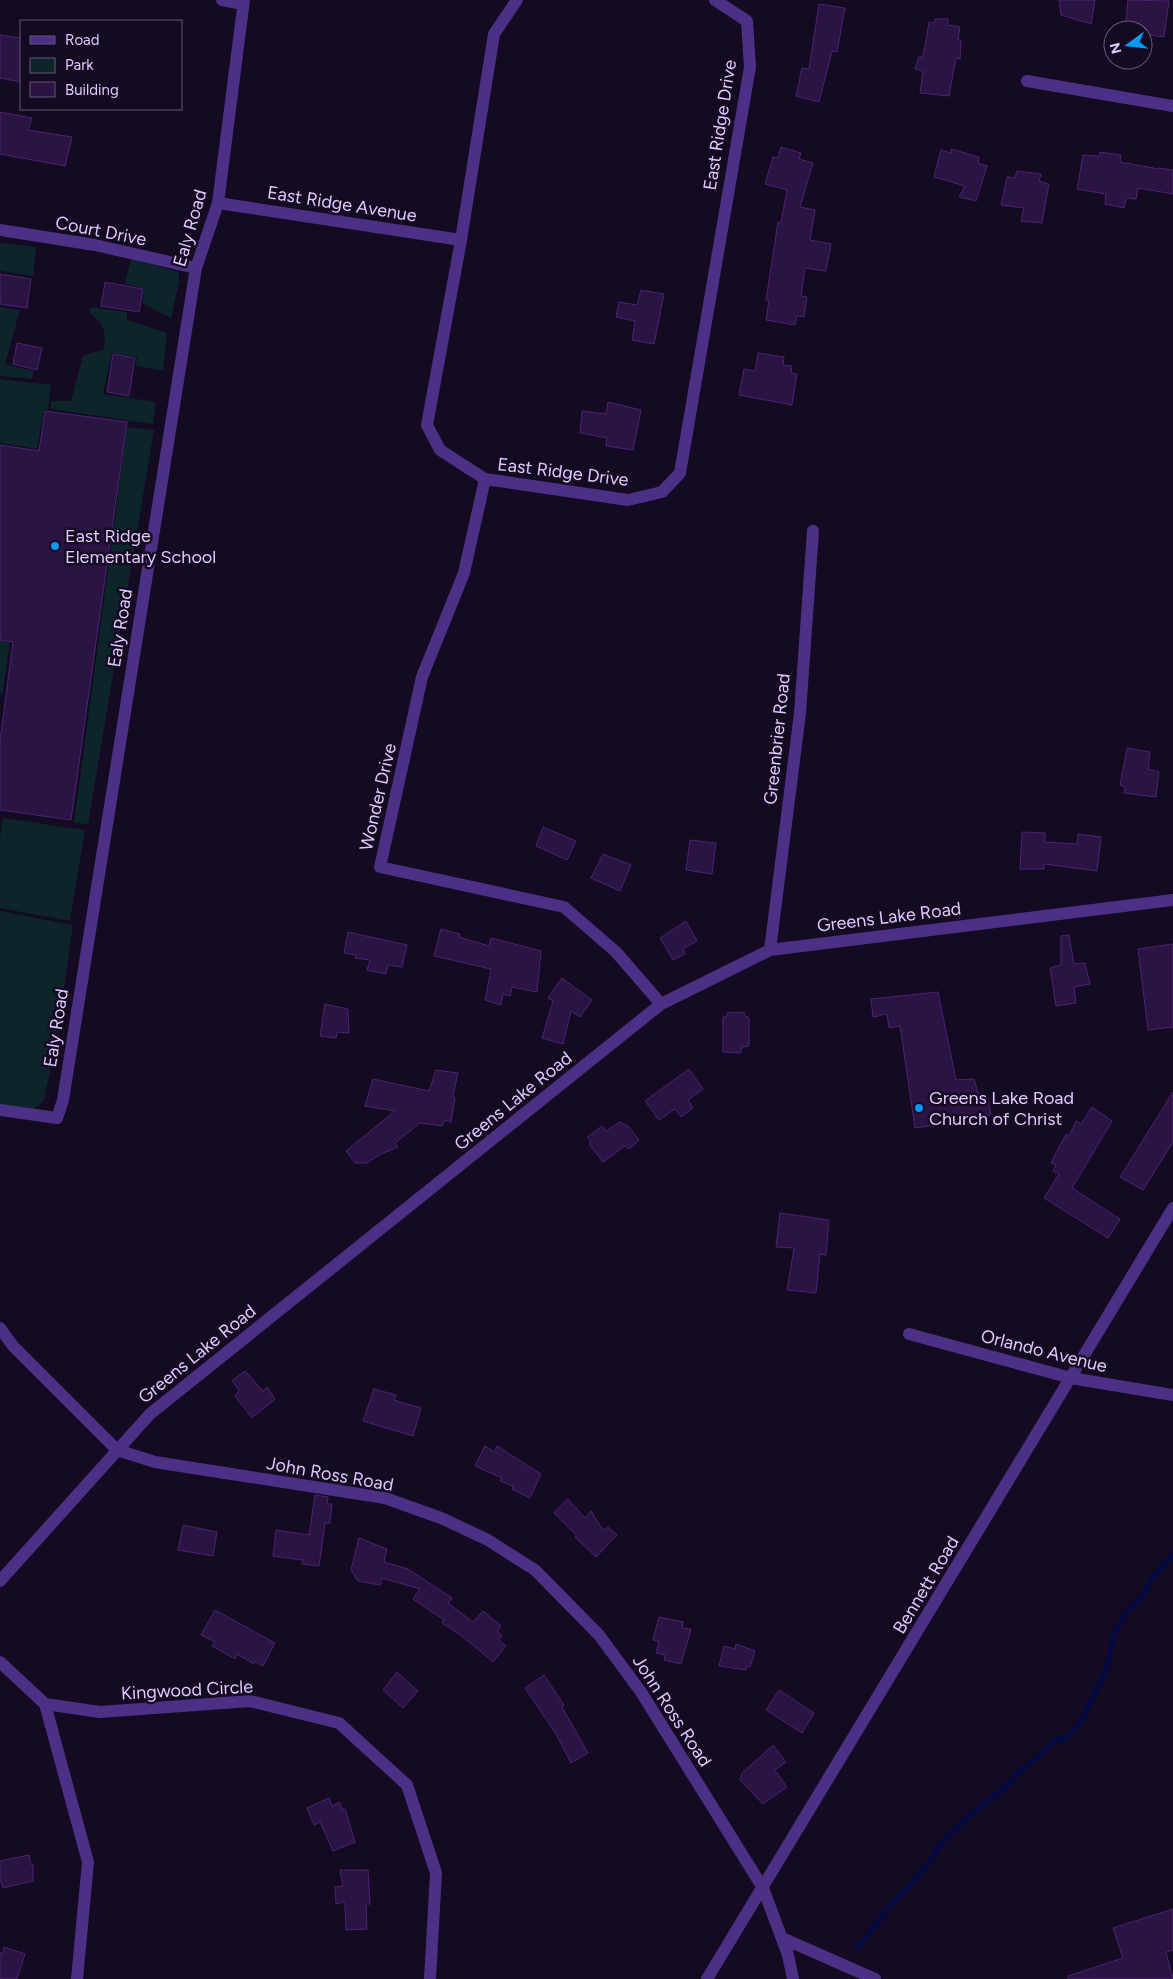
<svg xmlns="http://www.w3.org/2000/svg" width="1173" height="1979" font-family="Figtree,sans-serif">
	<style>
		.green { fill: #0d242b }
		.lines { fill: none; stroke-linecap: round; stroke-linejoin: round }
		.stream { stroke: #040940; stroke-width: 5.5 }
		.building { fill: #2b1444; stroke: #492472 }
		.minor { stroke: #4b3085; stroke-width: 12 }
		.poi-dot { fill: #0099f5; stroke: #140a21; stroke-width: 2 }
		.labels { text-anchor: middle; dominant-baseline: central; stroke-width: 5; stroke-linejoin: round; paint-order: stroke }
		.street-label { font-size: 18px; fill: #dfcaff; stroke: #140a21 }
		.poi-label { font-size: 18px; fill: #dfcaff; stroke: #140a21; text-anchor: start }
	</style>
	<rect width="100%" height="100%" fill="#140a21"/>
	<path class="green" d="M 0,243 L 36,247 L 33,276 L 0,271 Z
		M 131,259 L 179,272 L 179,282 L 171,318 L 142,303 L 144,288 L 125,284 Z
		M 0,307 L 20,310 L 5,364 L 34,371 L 32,379 L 0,376 Z
		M 90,307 L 127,312 L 127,320 L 167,333 L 163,371 L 136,366 L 137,357 L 112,353 L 103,394 L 156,402 L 153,424 L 50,409 L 51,401 L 71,401 L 83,356 L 104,349 C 106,329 104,325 90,313 Z
		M 0,379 L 51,385 L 48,410 L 44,410 L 37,449 L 0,443 Z
		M 127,427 L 154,430 L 88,824 L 74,823 Z
		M 0,641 L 10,642 L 2,697 L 0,692 Z
		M 3,818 L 85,830 L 70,921 L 0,908 L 0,837 Z
		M 0,911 L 73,925 L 56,1043 L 44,1100 C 32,1115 17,1109 0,1107 Z"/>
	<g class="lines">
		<path class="stream" d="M 858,1947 L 895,1900 L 905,1892 L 930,1861 L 942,1842 L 976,1810 L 1008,1785 L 1016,1774 L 1037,1758 L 1056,1739 L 1065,1739 L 1081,1721 L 1096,1691 L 1107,1666 L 1114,1635 L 1126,1612 L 1142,1597 L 1150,1581 L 1173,1554"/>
	</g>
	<path class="building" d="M 1059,0 L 1095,0 L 1091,24 L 1061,15 Z
		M 1128,0 L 1169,1 L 1164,37 L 1143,34 L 1143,30 L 1125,30 Z
		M 819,4 L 845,8 L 837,52 L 832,51 L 819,102 L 796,96 L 802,68 L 809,69 Z
		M 935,19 L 948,19 L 948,25 L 960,27 L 958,40 L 961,40 L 960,59 L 956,58 L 949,96 L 920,93 L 923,71 L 915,69 L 919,57 L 923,57 L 929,22 L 934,23 Z
		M 0,35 L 21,38 L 21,82 L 0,78 Z
		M 0,112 L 32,118 L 28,130 L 72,137 L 65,166 L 0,154 Z
		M 781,147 L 801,153 L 799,159 L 813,163 L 800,207 L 815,210 L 810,240 L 831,244 L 826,271 L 805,268 L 801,296 L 807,297 L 804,317 L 797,316 L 795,325 L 766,320 L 769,300 L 766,300 L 778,222 L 781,223 L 787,190 L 765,184 L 773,157 L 778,158 Z
		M 951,149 L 979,157 L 978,163 L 987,166 L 976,201 L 959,197 L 965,186 L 934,177 L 941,150 L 951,153 Z
		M 1100,152 L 1121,155 L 1120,162 L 1159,169 L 1159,168 L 1173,170 L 1173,194 L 1138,188 L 1136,199 L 1126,198 L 1124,208 L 1105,204 L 1106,194 L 1077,189 L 1083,155 L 1099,156 Z
		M 1017,171 L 1041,174 L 1039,181 L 1049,184 L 1042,223 L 1021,221 L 1024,208 L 1001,205 L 1007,177 L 1015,178 Z
		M 0,274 L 31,279 L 27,308 L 0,304 Z
		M 105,282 L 143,289 L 139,312 L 101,306 Z
		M 641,290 L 664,294 L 654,344 L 632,340 L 635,321 L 616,317 L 619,302 L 637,305 Z
		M 17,343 L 42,348 L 37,370 L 13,364 Z
		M 758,353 L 784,357 L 783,365 L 792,366 L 791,373 L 797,374 L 792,405 L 739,395 L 744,369 L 755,371 Z
		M 113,354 L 135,358 L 129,396 L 107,392 Z
		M 608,402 L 641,410 L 633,450 L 606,446 L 607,438 L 580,433 L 582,411 L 606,414 Z
		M 45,411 L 127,422 L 71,820 L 0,810 L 0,741 L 13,642 L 0,640 L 0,445 L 39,451 Z
		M 1127,748 L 1150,752 L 1148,769 L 1159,772 L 1156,797 L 1124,793 L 1125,787 L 1120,785 Z
		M 543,827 L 576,841 L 567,860 L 536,846 Z
		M 1022,832 L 1045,833 L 1045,842 L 1077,844 L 1078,834 L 1101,837 L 1097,871 L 1044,864 L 1044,869 L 1020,869 Z
		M 690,840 L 716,843 L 712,874 L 686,870 Z
		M 603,854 L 631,865 L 620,891 L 591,878 Z
		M 686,921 L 697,941 L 683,949 L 685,954 L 673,960 L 660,938 Z
		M 441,929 L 460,934 L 459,937 L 489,946 L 491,938 L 541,951 L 537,992 L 512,987 L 510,996 L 503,994 L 501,1005 L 485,1000 L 491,969 L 434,956 Z
		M 348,932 L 407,945 L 402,967 L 388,965 L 386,974 L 367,970 L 370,960 L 355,958 L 356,955 L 344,953 Z
		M 1069,935 L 1074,964 L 1085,963 L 1090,984 L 1074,987 L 1076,1003 L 1056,1006 L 1050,968 L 1061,965 L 1061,936 Z
		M 1173,944 L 1173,1027 L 1148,1030 L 1138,949 Z
		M 562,978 L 592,1000 L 580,1017 L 571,1011 L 563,1044 L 542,1038 L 553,1001 L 548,998 Z
		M 938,992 L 956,1080 L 974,1079 L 978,1093 L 987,1094 L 991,1115 L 978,1119 L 915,1128 L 900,1026 L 889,1028 L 887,1014 L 873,1017 L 871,999 Z
		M 325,1004 L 348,1009 L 349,1033 L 337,1032 L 336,1038 L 320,1036 Z
		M 744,1012 L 745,1016 L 749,1018 L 749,1046 L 742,1047 L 740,1053 L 723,1052 L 723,1017 L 727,1016 L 727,1013 Z
		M 689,1069 L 703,1089 L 688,1100 L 693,1108 L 681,1117 L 675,1109 L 659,1120 L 645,1101 Z
		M 436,1070 L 458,1073 L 453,1096 L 455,1098 L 451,1122 L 445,1120 L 442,1126 L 420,1123 L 395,1143 L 398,1147 L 381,1154 L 367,1163 L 355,1163 L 346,1151 L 395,1111 L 365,1106 L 373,1079 L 429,1091 Z
		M 1173,1092 L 1173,1142 L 1143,1190 L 1120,1177 Z
		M 1092,1107 L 1112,1121 L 1072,1188 L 1120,1219 L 1108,1238 L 1044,1198 L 1059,1174 L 1053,1171 L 1056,1165 L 1051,1163 L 1057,1151 L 1066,1134 L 1069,1136 L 1076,1121 L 1081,1124 Z
		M 620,1122 L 629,1127 L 639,1140 L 629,1149 L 625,1146 L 603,1162 L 589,1144 L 591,1142 L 587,1137 L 602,1126 L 606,1131 Z
		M 780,1213 L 829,1220 L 826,1255 L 820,1254 L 816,1293 L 787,1290 L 794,1248 L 776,1247 Z
		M 245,1371 L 263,1391 L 267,1387 L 275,1399 L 252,1418 L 235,1396 L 239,1390 L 232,1381 Z
		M 374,1389 L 396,1395 L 394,1400 L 421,1408 L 413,1436 L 363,1421 Z
		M 485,1446 L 494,1452 L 497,1446 L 541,1474 L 530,1498 L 512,1489 L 513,1486 L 500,1481 L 502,1478 L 475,1466 Z
		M 315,1495 L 328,1497 L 327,1504 L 332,1504 L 330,1523 L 325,1523 L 319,1566 L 302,1564 L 303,1560 L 273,1556 L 276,1530 L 309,1535 Z
		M 568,1499 L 585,1518 L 591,1511 L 603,1530 L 608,1527 L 617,1535 L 596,1557 L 575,1537 L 577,1536 L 554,1513 Z
		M 183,1525 L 217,1532 L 213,1556 L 178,1550 Z
		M 359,1538 L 387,1549 L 384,1562 L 408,1569 L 452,1598 L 448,1603 L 473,1622 L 483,1611 L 501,1626 L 497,1631 L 502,1636 L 499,1640 L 506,1646 L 493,1662 L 462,1636 L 442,1623 L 444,1620 L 413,1599 L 420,1589 L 382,1578 L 380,1585 L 358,1581 L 351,1570 Z
		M 215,1610 L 275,1643 L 263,1666 L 255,1661 L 254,1664 L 237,1654 L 235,1659 L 212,1646 L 215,1642 L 201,1635 Z
		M 659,1617 L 683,1622 L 682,1628 L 691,1629 L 681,1664 L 664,1660 L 665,1655 L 656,1653 L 659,1642 L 653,1640 Z
		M 736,1644 L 755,1651 L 750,1667 L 747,1666 L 746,1670 L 719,1666 L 724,1646 L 735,1649 Z
		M 397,1672 L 418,1691 L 403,1708 L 383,1690 Z
		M 544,1675 L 564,1705 L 562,1707 L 588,1753 L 571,1763 L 556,1734 L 525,1688 Z
		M 779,1690 L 814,1713 L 802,1733 L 766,1710 Z
		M 773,1745 L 786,1762 L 775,1770 L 787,1787 L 763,1804 L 739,1779 L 742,1776 L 741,1774 Z
		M 329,1798 L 332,1806 L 340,1802 L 342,1810 L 345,1809 L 355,1842 L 333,1851 L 320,1822 L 314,1825 L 307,1808 Z
		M 29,1855 L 31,1865 L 33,1865 L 33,1881 L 3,1888 L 0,1879 L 0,1861 Z
		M 340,1870 L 368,1870 L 370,1904 L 366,1904 L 367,1929 L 346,1930 L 345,1906 L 344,1902 L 336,1904 L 335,1887 L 343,1886 Z
		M 1173,1909 L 1173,1950 L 1166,1952 L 1173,1979 L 1068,1979 L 1068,1976 L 1123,1958 L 1113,1928 Z
		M 4,1947 L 25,1954 L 17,1979 L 0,1979 L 0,1953 L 3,1953 Z"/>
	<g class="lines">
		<path class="minor" d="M 222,0 L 243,4
			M 517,0 L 494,34 L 461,240 L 427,425 L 440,450 L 485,479 L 628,500 L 662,492 L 680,473 L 750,67 L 747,21 L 715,0
			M 1027,81 L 1173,106
			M 218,203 L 461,240
			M 0,230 L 95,245 L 196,268
			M 485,479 L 464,573 L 422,677 L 380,867 L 564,907 L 616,952 L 661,1004
			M 770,950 L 800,713 L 813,531
			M 0,1110 L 57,1118 L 63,1100 L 196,268 L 218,203 L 244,0
			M 0,1328 L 13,1346 L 117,1450 L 155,1462 L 385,1498 L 441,1518 L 488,1540 L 535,1570 L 599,1635 L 641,1692 L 763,1888 L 788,1955 L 793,1979
			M 909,1334 L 1071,1378 L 1173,1395
			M 0,1581 L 150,1414 L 661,1004 L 770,950 L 1173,900
			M 0,1662 L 45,1704 L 88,1862 L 77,1979
			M 45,1704 L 100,1712 L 250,1701 L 339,1723 L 407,1785 L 436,1873 L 430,1979
			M 782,1938 L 875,1979
			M 707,1979 L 1173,1208"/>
	</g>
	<g class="poi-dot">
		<circle cx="55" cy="546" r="5"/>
		<circle cx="919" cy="1108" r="5"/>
	</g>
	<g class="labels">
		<g class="street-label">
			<text transform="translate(720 125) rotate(-81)">East Ridge Drive</text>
			<text transform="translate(342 204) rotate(9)">East Ridge Avenue</text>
			<text transform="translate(190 228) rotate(-74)">Ealy Road</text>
			<text transform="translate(101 231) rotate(11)">Court Drive</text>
			<text transform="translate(563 472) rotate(7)">East Ridge Drive</text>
			<text transform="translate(120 628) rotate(-81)">Ealy Road</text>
			<text transform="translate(777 739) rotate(-84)">Greenbrier Road</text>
			<text transform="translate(378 797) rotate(-77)">Wonder Drive</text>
			<text transform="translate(889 917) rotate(-7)">Greens Lake Road</text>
			<text transform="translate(56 1028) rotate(-81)">Ealy Road</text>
			<text transform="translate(513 1101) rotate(-39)">Greens Lake Road</text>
			<text transform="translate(1044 1351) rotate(14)">Orlando Avenue</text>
			<text transform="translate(197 1354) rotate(-39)">Greens Lake Road</text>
			<text transform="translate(330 1474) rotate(10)">John Ross Road</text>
			<text transform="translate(926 1585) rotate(-59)">Bennett Road</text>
			<text transform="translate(187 1690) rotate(-3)">Kingwood Circle</text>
			<text transform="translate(672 1711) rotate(57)">John Ross Road</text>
		</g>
		<g class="poi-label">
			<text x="65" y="536">East Ridge<tspan x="65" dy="21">Elementary School</tspan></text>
			<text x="929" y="1098">Greens Lake Road<tspan x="929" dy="21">Church of Christ</tspan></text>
		</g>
	</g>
	<rect x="20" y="20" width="162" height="90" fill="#140a21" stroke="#65577a"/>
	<rect x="30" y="36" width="25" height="8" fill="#4b3085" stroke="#65577a"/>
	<text x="65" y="45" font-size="15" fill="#dfcaff">Road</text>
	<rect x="30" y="58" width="25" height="15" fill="#0d242b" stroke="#65577a"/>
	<text x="65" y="70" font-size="15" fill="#dfcaff">Park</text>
	<rect x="30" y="82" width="25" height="15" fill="#2b1444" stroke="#65577a"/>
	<text x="65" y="95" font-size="15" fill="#dfcaff">Building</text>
	<g transform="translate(1128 45) rotate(255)"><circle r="24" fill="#140a21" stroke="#65577a"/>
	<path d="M0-4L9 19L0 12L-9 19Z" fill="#0099f5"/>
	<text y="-8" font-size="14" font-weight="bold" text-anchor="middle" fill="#dfcaff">N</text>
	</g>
</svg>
